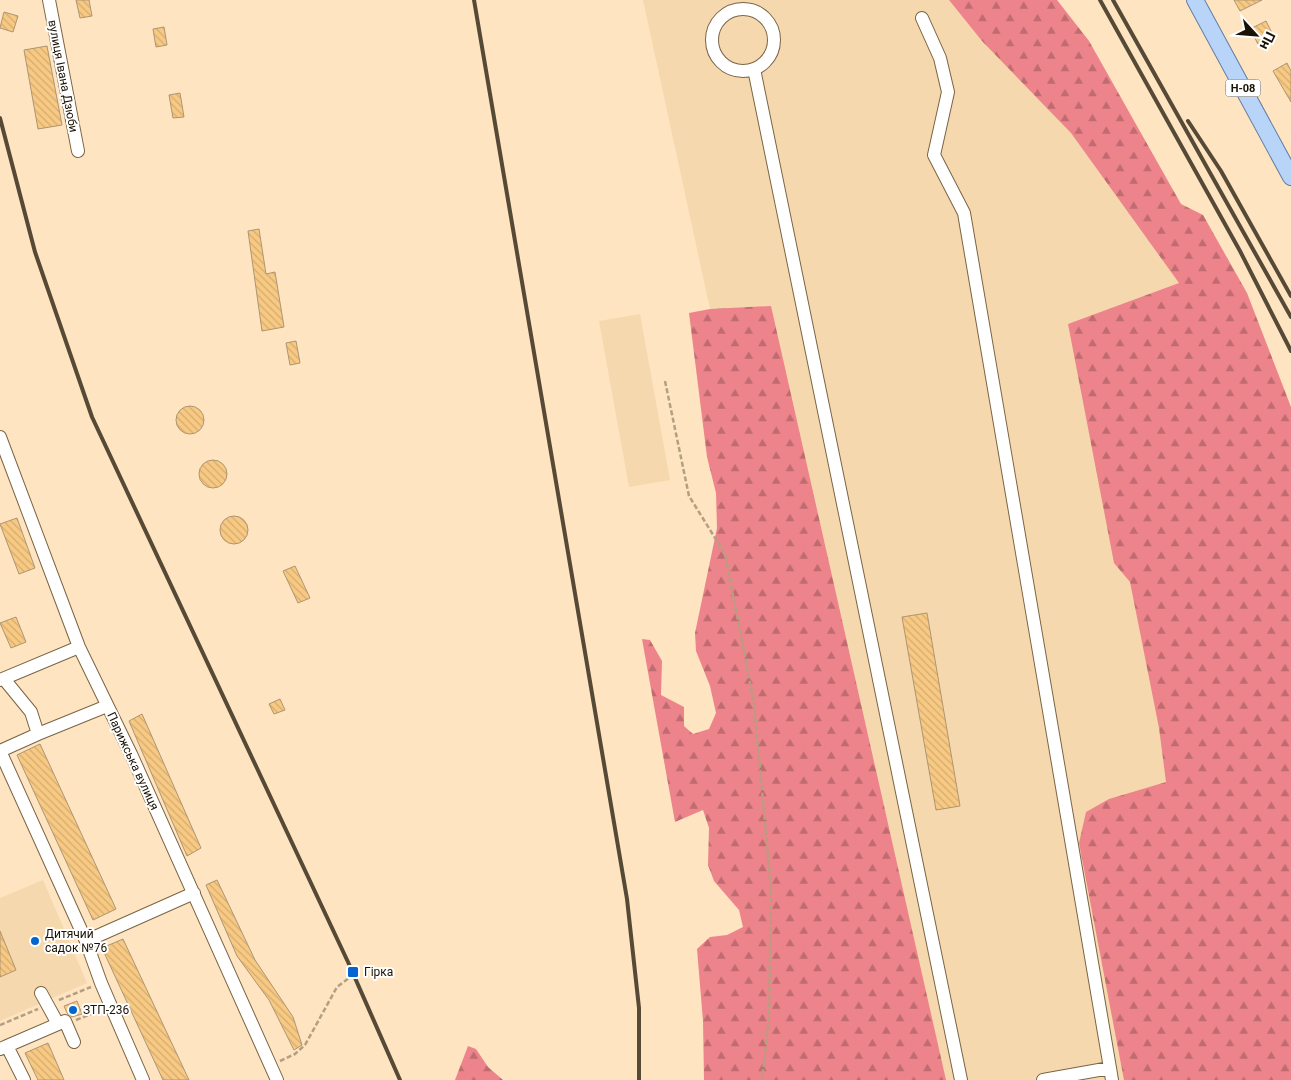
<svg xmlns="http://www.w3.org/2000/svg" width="1291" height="1080" font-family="Roboto,sans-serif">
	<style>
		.built { fill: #f6d8ae }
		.forest { fill: url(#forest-firs) }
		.building { fill: url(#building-back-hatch); stroke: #ad9573 }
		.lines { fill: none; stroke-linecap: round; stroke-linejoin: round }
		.minor-casing { stroke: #7a6444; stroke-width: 14 }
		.major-casing { stroke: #637ea1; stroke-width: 18 }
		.path { stroke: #b39f82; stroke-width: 2.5; stroke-dasharray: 5 2.5; stroke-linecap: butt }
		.minor { stroke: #fff; stroke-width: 12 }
		.major { stroke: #b9d4f9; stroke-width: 16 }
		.rail { stroke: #564a36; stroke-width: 4 }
		.poi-dot { fill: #0365cd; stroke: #fff; stroke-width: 2 }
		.labels { text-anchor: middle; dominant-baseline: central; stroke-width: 4; stroke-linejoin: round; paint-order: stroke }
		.shield { fill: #fff; stroke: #5f5950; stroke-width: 1 }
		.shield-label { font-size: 11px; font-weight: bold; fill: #1a1205 }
		.street-label { font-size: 12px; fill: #1a1205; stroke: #fff }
		.poi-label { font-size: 12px; fill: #1a1205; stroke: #fff; text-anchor: start }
	</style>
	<defs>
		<pattern id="forest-firs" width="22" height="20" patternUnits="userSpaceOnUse" patternTransform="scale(1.25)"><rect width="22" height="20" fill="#ed848b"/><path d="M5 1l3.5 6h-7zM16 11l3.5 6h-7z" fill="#bf6b70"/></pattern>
		<pattern id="building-back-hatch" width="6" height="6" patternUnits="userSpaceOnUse" patternTransform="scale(1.25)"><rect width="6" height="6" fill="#f8c983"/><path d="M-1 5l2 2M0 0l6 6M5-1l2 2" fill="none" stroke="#d4ac70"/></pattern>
	</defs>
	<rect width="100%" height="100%" fill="#fee4c0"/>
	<path class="built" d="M 643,0 L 1057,0 L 1089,41 L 1291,429 L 1291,1080 L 865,1080 L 710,309 Z
		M 640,314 L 670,480 L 629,487 L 599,321 Z
		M 43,880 L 87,983 L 0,1021 L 0,898 Z"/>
	<path class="forest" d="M 949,0 L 1057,0 L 1089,41 L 1181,204 L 1203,215 L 1247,293 L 1291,407 L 1291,1080 L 1124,1080 L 1079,843 L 1086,812 L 1109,799 L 1166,782 L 1159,728 L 1130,582 L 1114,563 L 1068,324 L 1179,283 L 1071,133 L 982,41 Z
		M 771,306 L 946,1080 L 704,1080 L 703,1021 L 697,949 L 710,937 L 727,935 L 743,927 L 739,910 L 714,881 L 708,865 L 709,828 L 703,810 L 675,822 L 642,639 L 650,640 L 662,661 L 661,695 L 684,707 L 684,726 L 693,734 L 709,729 L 716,713 L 710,686 L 696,651 L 695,633 L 717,528 L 716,493 L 707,457 L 689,313 L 710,309 Z
		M 468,1046 L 476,1049 L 488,1067 L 503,1080 L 455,1080 Z"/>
	<path class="building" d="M 76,0 L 89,0 L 92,16 L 80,18 Z
		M 1234,0 L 1262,0 L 1240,11 Z
		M 4,12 L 18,16 L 13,32 L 0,28 Z
		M 1266,21 L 1274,37 L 1258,44 L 1250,29 Z
		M 164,27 L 167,45 L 156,47 L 153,29 Z
		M 47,46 L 62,125 L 38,129 L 24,50 Z
		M 1287,63 L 1291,71 L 1291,102 L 1273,71 Z
		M 180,93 L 184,117 L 173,118 L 169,95 Z
		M 259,229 L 266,274 L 275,272 L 284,327 L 262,331 L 248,231 Z
		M 296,341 L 300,363 L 290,365 L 286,343 Z
		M176 420a14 14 0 1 1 28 0a14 14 0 1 1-28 0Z
		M199 474a14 14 0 1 1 28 0a14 14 0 1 1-28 0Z
		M220 530a14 14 0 1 1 28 0a14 14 0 1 1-28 0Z
		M 17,518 L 35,568 L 19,574 L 0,524 Z
		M 295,566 L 310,598 L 298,603 L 283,571 Z
		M 927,613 L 960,806 L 936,810 L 902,617 Z
		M 16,617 L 26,642 L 11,648 L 0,623 Z
		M 280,699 L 285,710 L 274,714 L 269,704 Z
		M 142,714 L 201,848 L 187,856 L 129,721 Z
		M 40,744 L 116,909 L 93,920 L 17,755 Z
		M 217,880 L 255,960 L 293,1017 L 302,1045 L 294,1050 L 269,1000 L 237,956 L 206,885 Z
		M 0,931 L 16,970 L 0,977 Z
		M 123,939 L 189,1080 L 163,1080 L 102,948 Z
		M 77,1001 L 82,1014 L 72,1017 L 67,1013 L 64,1006 Z
		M 48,1043 L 64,1080 L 38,1080 L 25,1053 Z"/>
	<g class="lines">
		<defs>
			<path id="minor" d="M 49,0 L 78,151
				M712 40a31 31 0 1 1 62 0a31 31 0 1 1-62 0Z
				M 922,18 L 940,58 L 948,92 L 934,155 L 964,213 L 1110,1068
				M 754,69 L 961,1080
				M 0,437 L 79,647 L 131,754 L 277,1080
				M 4,679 L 31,712 L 38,734 L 0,751 L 86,941 L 101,983 L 143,1080
				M 0,680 L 79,647
				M 38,734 L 107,706
				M 86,941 L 194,893
				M 41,993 L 58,1024
				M 7,1046 L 65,1021 L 74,1042
				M 0,1049 L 7,1046 L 24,1080
				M 1043,1080 L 1110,1068 L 1112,1080"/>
			<path id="major" d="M 1195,0 L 1291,177"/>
		</defs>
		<use href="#minor" class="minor-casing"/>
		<use href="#major" class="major-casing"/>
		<path class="path" d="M 665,381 L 689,496 L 725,554 L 754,704 L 771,888 L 769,1017 L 762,1080
			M 59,1000 L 91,987
			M 76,1020 L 99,1011
			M 0,1025 L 38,1009
			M 280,1061 L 295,1054 L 305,1045 L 337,987 L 349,978"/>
		<use href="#minor" class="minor"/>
		<use href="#major" class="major"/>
		<path class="rail" d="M 474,0 L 627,899 L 639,1008 L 639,1080
			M 1100,0 L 1240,251 L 1291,351
			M 1113,0 L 1291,317
			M 0,118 L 35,252 L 92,417 L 348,962 L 400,1080
			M 1188,121 L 1221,171 L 1291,296"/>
	</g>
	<g class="poi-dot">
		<circle cx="35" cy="941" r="5"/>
		<rect x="347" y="966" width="12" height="12" rx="2.5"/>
		<circle cx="73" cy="1010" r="5"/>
	</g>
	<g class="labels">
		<rect class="shield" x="1225.5" y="79.5" width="35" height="17" rx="4"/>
		<g class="shield-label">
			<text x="1243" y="88">Н-08</text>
		</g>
		<g class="street-label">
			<text transform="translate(63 76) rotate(79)">вулиця Івана Дзюби</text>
			<text transform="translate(133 761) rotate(65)">Парижська вулиця</text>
		</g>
		<g class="poi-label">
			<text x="45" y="934">Дитячий<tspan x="45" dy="14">садок №76</tspan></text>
			<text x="364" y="972">Гірка</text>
			<text x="83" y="1010">ЗТП-236</text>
		</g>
	</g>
	<g transform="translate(1256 35) rotate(116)" stroke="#ffffff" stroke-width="4" paint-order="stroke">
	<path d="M0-4L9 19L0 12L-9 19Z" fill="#1a1205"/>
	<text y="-8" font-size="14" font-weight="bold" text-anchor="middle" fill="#1a1205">Пн</text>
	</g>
</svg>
